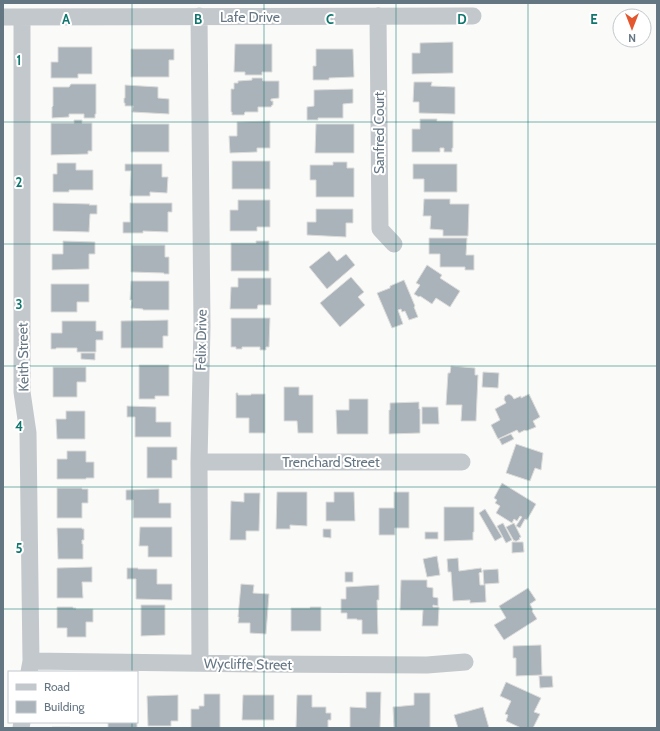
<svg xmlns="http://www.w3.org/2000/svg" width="660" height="731" font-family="Cabin,sans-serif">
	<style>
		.building { fill: #aab3b9; stroke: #dcdcda }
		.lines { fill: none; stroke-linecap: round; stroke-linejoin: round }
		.minor { stroke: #c3c8cc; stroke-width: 17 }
		.grid { fill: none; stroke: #0f766e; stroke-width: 1; stroke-opacity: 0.55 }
		.labels { text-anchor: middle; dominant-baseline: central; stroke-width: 4; stroke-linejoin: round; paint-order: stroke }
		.street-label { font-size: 14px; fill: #657683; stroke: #fff }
		.grid-label { font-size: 13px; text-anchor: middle; font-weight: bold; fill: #0f766e; stroke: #fff; stroke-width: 4; stroke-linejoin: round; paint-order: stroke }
	</style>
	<rect width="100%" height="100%" fill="#fafaf8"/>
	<path class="building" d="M 453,42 L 453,73 L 412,74 L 412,53 L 420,53 L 420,43 Z
		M 235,44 L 272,44 L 272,72 L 262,72 L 262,75 L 245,75 L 245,72 L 234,72 Z
		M 58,47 L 92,47 L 92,74 L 78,74 L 78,78 L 51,78 L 51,62 L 58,62 Z
		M 131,49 L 174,49 L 174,60 L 169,60 L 169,77 L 131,77 Z
		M 316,49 L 353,49 L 354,77 L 329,78 L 329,80 L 313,80 L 313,66 L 316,66 Z
		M 252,78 L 262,78 L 263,81 L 279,81 L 279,98 L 271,99 L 271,101 L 273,101 L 273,105 L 272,105 L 271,107 L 258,107 L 258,112 L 245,112 L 244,115 L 232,115 L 232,112 L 231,112 L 231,89 L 234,89 L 234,83 L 238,83 L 238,81 L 252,80 Z
		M 414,82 L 432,82 L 431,86 L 455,87 L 455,114 L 419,113 L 419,102 L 413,102 Z
		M 71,84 L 96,84 L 96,114 L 95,114 L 95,118 L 84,118 L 84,114 L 69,114 L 69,117 L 52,118 L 52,107 L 53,106 L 53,87 L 69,87 Z
		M 125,85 L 158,87 L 158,98 L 169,99 L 169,114 L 132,112 L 133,106 L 125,106 L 125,103 L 124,103 L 124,98 L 125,98 Z
		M 353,89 L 353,103 L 343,104 L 343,118 L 318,118 L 318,120 L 307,120 L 307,107 L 314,106 L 314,90 Z
		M 420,119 L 437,119 L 437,121 L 453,121 L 453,148 L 452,148 L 452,152 L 444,152 L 444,148 L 440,148 L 440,152 L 412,152 L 412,129 L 420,129 Z
		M 74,120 L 82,120 L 82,123 L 92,123 L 92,151 L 88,151 L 88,154 L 51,155 L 51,123 L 74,123 Z
		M 270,121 L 270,148 L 257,148 L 257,152 L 230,153 L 229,136 L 237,136 L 237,122 Z
		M 131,124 L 169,124 L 169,152 L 131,152 Z
		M 316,124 L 354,124 L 354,153 L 315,153 Z
		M 232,161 L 270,161 L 270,189 L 232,189 Z
		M 333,162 L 347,162 L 347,168 L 354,168 L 354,197 L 316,197 L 316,180 L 310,180 L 310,165 L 333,165 Z
		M 57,163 L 76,163 L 76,170 L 93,170 L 93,190 L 69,190 L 69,192 L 53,192 L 53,174 L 57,174 Z
		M 125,164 L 162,164 L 162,177 L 168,177 L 167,193 L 150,192 L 150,196 L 130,196 L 131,171 L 125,171 Z
		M 413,164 L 457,164 L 457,192 L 424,192 L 424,179 L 413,179 Z
		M 424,199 L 450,199 L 450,204 L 469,204 L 468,236 L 443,236 L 443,230 L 430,229 L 431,216 L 423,216 Z
		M 238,200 L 270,200 L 270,227 L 257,227 L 257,231 L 230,231 L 230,210 L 238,210 Z
		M 53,203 L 90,204 L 89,205 L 97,205 L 97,214 L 90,214 L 89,232 L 53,231 Z
		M 130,203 L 172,203 L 172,212 L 168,212 L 168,232 L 143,231 L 143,233 L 123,233 L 123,222 L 130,222 Z
		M 316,209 L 353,209 L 353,223 L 346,223 L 346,237 L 307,235 L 307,222 L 316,222 Z
		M 429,238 L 467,238 L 466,255 L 474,255 L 474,270 L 465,270 L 465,267 L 440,267 L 440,254 L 429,254 Z
		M 63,241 L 95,242 L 95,254 L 89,254 L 89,269 L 52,270 L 52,254 L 63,254 Z
		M 256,241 L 269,241 L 269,271 L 231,271 L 231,243 L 256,243 Z
		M 131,245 L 165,245 L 165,257 L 169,257 L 169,274 L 164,274 L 164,273 L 131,272 Z
		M 329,251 L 337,261 L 346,254 L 355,265 L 327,289 L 309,267 Z
		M 427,265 L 442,275 L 440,278 L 460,291 L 450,307 L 436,298 L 432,304 L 420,296 L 419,297 L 414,294 L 420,285 L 416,283 Z
		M 351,277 L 364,292 L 358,297 L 365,305 L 340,327 L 320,303 Z
		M 238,278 L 271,278 L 271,305 L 258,305 L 257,309 L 230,309 L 231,287 L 238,287 Z
		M 404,280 L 415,306 L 414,307 L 418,317 L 409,320 L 405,311 L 402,312 L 401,309 L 398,310 L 403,324 L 392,328 L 377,293 L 390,288 L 390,286 Z
		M 131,281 L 169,281 L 169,310 L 143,310 L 143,309 L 131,308 L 132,300 L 130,300 Z
		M 51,284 L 89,284 L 89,302 L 77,302 L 77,312 L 51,312 Z
		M 231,318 L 270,318 L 269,347 L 266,347 L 266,350 L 260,350 L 260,347 L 242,347 L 242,349 L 236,349 L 236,347 L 231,347 Z
		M 168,320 L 168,336 L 163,336 L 163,348 L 121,348 L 121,321 Z
		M 62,321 L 96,321 L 96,331 L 103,331 L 103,340 L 96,340 L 96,352 L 77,352 L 77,348 L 56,348 L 56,349 L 51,349 L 51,333 L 62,333 Z
		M 81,353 L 95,353 L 95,360 L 81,359 Z
		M 139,365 L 169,365 L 169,396 L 155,396 L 155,399 L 139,399 Z
		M 451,366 L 475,368 L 475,375 L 478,375 L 476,421 L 461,421 L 462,405 L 446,405 L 448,373 L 450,373 Z
		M 53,367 L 86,367 L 86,382 L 77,382 L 77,397 L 53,397 Z
		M 483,372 L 499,373 L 498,388 L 482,387 Z
		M 284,387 L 299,387 L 299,395 L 313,395 L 313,433 L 298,433 L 297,421 L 284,421 Z
		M 236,393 L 238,393 L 238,395 L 251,395 L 251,394 L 265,394 L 265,433 L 249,433 L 249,418 L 236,418 Z
		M 509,394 L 512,396 L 514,399 L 521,396 L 521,398 L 529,394 L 540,417 L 533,421 L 536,427 L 526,431 L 525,430 L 519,433 L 517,430 L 498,439 L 491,425 L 500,420 L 495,409 L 506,403 L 504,399 L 505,396 Z
		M 349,399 L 368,399 L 368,434 L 337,434 L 336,410 L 349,410 Z
		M 419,402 L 419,409 L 420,409 L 420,433 L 389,434 L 389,410 L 390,410 L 390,403 Z
		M 127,406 L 156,407 L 156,422 L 171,422 L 171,437 L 135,437 L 135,417 L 127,417 Z
		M 422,407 L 438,407 L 439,424 L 422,424 Z
		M 66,411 L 85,411 L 85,439 L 57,439 L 56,419 L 66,419 Z
		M 511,434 L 514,439 L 502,445 L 499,439 Z
		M 516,444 L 543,453 L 541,470 L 535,468 L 530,481 L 506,473 Z
		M 147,447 L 177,447 L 177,460 L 172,460 L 172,478 L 147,478 Z
		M 67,451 L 86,451 L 86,462 L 94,462 L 94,478 L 86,478 L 86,479 L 57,479 L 57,459 L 67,459 Z
		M 502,483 L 536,504 L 527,520 L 525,519 L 520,528 L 516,526 L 522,517 L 520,516 L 517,521 L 514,519 L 512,523 L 496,513 L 500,506 L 495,503 L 497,500 L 494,498 Z
		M 57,488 L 82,488 L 82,489 L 88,489 L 88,503 L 82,503 L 82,518 L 57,518 Z
		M 159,489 L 159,503 L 171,503 L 171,518 L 133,518 L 133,500 L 126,500 L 126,490 Z
		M 277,492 L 307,492 L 307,526 L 290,525 L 290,529 L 276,529 Z
		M 334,492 L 354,492 L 355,521 L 326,521 L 326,502 L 334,502 Z
		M 394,492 L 409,492 L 409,528 L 395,528 L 395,535 L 379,535 L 379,508 L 394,508 Z
		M 244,493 L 260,493 L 259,531 L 246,531 L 246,540 L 230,540 L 231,501 L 244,502 Z
		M 444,507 L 474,507 L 474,532 L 473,532 L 473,540 L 444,541 Z
		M 485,509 L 502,537 L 495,541 L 479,513 Z
		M 503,523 L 512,540 L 506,543 L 497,526 Z
		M 514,523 L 521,537 L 519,538 L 520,539 L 515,542 L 515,540 L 514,541 L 506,527 Z
		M 140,527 L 172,527 L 172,557 L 148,557 L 148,546 L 139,546 Z
		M 57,528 L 82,528 L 82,529 L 84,529 L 84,540 L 82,540 L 82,544 L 83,544 L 83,559 L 58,559 Z
		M 323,529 L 331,529 L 331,538 L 323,537 Z
		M 425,532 L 438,532 L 438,539 L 425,539 Z
		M 512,542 L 523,542 L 524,552 L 512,553 Z
		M 437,556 L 440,575 L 427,577 L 423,559 Z
		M 458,558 L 459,571 L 481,568 L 482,572 L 479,573 L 480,585 L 484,585 L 483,570 L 498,569 L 499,583 L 485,584 L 486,602 L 470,603 L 470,600 L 453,601 L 451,572 L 448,572 L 447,559 Z
		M 92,567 L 92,582 L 82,582 L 83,598 L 57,598 L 57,568 Z
		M 127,568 L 138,568 L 138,569 L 157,569 L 157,584 L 172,584 L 172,600 L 136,599 L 136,579 L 127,579 Z
		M 345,572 L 353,572 L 353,582 L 345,582 Z
		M 401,580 L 427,580 L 427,587 L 433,588 L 433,597 L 438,598 L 438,606 L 433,605 L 433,607 L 439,607 L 438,626 L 422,626 L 423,610 L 400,610 Z
		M 241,584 L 254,585 L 253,593 L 269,594 L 266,634 L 250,633 L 250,623 L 238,623 L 239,617 L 238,617 Z
		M 379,585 L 379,600 L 377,600 L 378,634 L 362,634 L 362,620 L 357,620 L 357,619 L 347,619 L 347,613 L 341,613 L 341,599 L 346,599 L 346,587 Z
		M 528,588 L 536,600 L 530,604 L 533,610 L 532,611 L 537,619 L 504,640 L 494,625 L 506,618 L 499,606 Z
		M 141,605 L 165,605 L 165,635 L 141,636 Z
		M 57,607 L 73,607 L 73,608 L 76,608 L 76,609 L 93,609 L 93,622 L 86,622 L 86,637 L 67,637 L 67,628 L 57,628 Z
		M 310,607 L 321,607 L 321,631 L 291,631 L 291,608 L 310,608 Z
		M 541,645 L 542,675 L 516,676 L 516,658 L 513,658 L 513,646 Z
		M 539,676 L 552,676 L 553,687 L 540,688 Z
		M 506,682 L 541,698 L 534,712 L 540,714 L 533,728 L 521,728 L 506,721 L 508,715 L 505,714 L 511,701 L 500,696 Z
		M 366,692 L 381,692 L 380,728 L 350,728 L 350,707 L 366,708 Z
		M 414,693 L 430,693 L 430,728 L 394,728 L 393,707 L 414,705 Z
		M 137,694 L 137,728 L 108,728 L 108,722 L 137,722 Z
		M 204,694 L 220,694 L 220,728 L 191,728 L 191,709 L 199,709 L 199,706 L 204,706 Z
		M 178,695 L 178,721 L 171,721 L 171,726 L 148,726 L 147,696 Z
		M 243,695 L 274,695 L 274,720 L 242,720 Z
		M 297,695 L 312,695 L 312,707 L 326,707 L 326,713 L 331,713 L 331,720 L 328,720 L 328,728 L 296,728 Z
		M 483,707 L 489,728 L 458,728 L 454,715 Z
		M 52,727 L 70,727 L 70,728 L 89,728 L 52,728 Z"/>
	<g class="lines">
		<path class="minor" d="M 199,16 L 202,326 L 199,462 L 200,663
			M 378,16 L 380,229 L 394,244
			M 3,17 L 473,16
			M 22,17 L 22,392 L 28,433 L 31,661 L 29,672
			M 199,462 L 462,462
			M 31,661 L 261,664 L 427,665 L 465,662
			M 21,728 L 22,722"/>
	</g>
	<path class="grid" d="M 132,3 L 132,672M 264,3 L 264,728M 396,3 L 396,728M 528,3 L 528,728M 3,122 L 657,122M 3,244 L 657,244M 3,366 L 657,366M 3,487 L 657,487M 3,609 L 657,609M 132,722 L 132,728"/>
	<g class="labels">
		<g class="street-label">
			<text x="250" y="17">Lafe Drive</text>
			<text transform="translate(379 133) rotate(-90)">Sanfred Court</text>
			<text transform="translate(201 340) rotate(-89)">Felix Drive</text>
			<text transform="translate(23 357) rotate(-91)">Keith Street</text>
			<text x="331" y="462">Trenchard Street</text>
			<text transform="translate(248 664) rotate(1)">Wycliffe Street</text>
		</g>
	</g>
	<g class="grid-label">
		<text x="66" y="24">A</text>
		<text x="198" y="24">B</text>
		<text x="330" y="24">C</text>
		<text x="462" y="24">D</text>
		<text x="594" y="24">E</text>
		<text x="19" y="65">1</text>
		<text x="19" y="187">2</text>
		<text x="19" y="309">3</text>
		<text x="19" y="431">4</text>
		<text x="19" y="553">5</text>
	</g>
	<rect width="660" height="731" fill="none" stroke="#657683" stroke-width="8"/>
	<rect x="8" y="671" width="130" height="52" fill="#ffffff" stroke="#c1c8cd"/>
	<rect x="16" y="684" width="20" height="6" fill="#c3c8cc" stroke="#c1c8cd"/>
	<text x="44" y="691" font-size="12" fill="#657683">Road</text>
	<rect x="16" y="701" width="20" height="12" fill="#aab3b9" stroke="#c1c8cd"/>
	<text x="44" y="711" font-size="12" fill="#657683">Building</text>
	<g transform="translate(632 28) rotate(180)"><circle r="19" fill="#ffffff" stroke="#c1c8cd"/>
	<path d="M0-3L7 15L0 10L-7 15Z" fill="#e4572e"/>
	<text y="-6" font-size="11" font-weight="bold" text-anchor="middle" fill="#657683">N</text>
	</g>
</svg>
